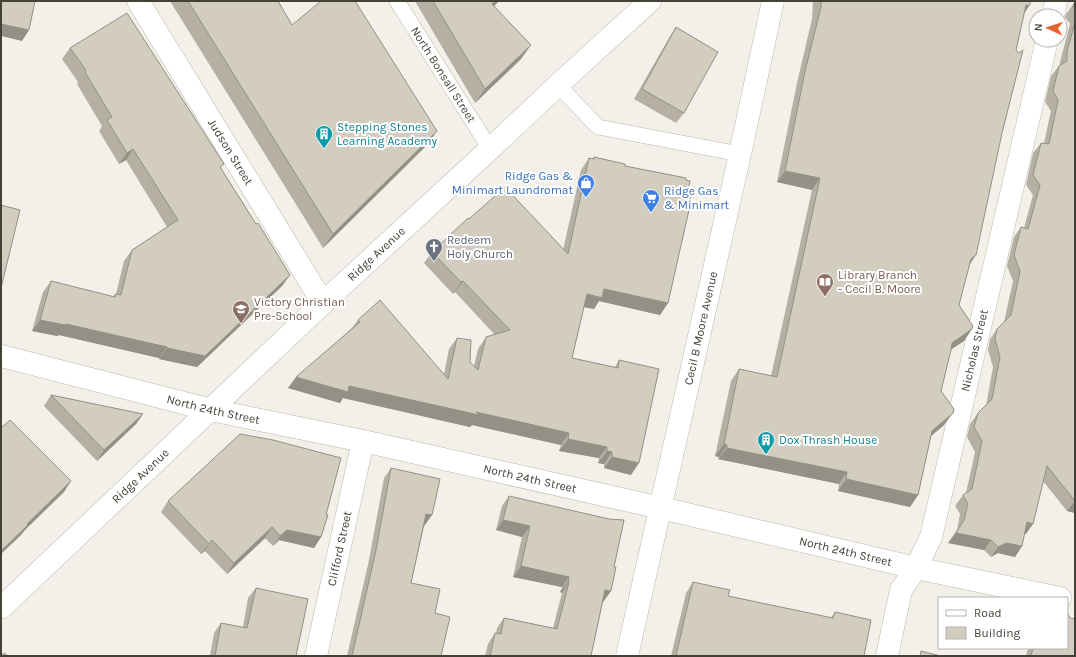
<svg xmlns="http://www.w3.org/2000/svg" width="1076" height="657" font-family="Karla,sans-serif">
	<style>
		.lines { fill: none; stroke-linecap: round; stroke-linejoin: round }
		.service-casing { stroke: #bcb9ab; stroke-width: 16 }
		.minor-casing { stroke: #bcb9ab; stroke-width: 23 }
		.tertiary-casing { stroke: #bcb9ab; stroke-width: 23 }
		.service { stroke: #fff; stroke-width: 15 }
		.minor { stroke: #fff; stroke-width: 22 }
		.tertiary { stroke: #fff; stroke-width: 22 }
		.wall { fill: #b5b0a3 }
		.shaded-wall { fill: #939085 }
		.building { fill: #d2cdbe; stroke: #939085 }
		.labels { text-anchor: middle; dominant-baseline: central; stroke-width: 4; stroke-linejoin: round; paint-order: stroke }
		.street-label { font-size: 12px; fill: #444137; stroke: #fff }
		.culture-label { font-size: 12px; fill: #0d838f; stroke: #fff; text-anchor: start }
		.shop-label { font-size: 12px; fill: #366cbe; stroke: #fff; text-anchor: end }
		.worship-label { font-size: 12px; fill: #5b616d; stroke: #fff; text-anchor: start }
		.education-label { font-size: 12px; fill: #785e54; stroke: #fff; text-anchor: start }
	</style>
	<rect width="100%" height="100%" fill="#f2f0e8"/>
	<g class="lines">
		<defs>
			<g id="service">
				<path id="s1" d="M 397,1 L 490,149"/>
				<path d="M 558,85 L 598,127 L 740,154"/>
			</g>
			<g id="minor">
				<path id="s2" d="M 138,1 L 323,303"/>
				<path d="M 1053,16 L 1056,1"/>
				<path id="s3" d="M 1,356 L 211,410 L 363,441 L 661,508 L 916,568 L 1060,598"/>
				<path id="s4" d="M 316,656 L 363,441"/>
				<path id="s5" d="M 887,656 L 901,590 L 916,568 L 931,537 L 1047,40"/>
			</g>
			<g id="tertiary">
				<path id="s6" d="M 1,608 L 323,303 L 490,149 L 558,85 L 650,1"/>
				<path id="s7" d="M 627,656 L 740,154 L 773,1"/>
			</g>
		</defs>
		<use href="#service" class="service-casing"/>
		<use href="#minor" class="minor-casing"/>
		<use href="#tertiary" class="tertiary-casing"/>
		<use href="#service" class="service"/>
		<use href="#minor" class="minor"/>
		<use href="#tertiary" class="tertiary"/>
	</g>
	<path class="wall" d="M 170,1 L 278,1 L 292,25 L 427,145 L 323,248 Z
		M 415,1 L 499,1 L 494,6 L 521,59 L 475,103 Z
		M 813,1 L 1031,1 L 1029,6 L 1024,14 L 969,266 L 959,305 L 972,329 L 964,341 L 951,349 L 941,391 L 944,425 L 931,436 L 918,495 L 910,507 L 838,491 L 839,484 L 718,459 L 719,457 L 715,456 L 731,381 L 739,369 L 771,376 L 812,190 L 777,182 L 797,83 L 812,19 Z
		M 1075,2 L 1075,513 L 1067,511 L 1043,481 L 1026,534 L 1024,534 L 1022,546 L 1015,557 L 998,553 L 991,557 L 984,550 L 948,543 L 957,530 L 960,514 L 955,506 L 963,495 L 966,493 L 975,452 L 967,437 L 970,424 L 978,413 L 986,406 L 993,367 L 988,350 L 990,339 L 997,329 L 1004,322 L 1013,281 L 1007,266 L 1014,237 L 1021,227 L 1024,228 L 1033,195 L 1026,185 L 1033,153 L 1041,143 L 1044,143 L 1051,111 L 1045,102 L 1051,76 L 1059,66 L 1060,65 L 1060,62 L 1070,24 L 1065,17 L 1066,14 Z
		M 676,27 L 684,113 L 676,123 L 634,99 L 669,38 Z
		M 70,48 L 221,168 L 256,224 L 290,275 L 282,286 L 197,367 L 159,359 L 159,358 L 59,335 L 57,336 L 32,331 L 43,292 L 51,281 L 113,297 L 115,294 L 116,294 L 124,261 L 132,250 L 167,227 L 126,160 L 119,164 L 99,131 L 102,126 L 77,84 L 78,82 L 62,59 Z
		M 594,157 L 625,166 L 687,195 L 668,303 L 660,315 L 599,301 L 594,309 L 584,307 L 572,358 L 615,367 L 619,360 L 631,475 L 604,468 L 604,464 L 598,463 L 599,458 L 559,451 L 561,445 L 472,425 L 470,427 L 343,398 L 340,403 L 288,388 L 352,328 L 358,320 L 444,374 L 449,349 L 457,338 L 470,362 L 474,366 L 478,349 L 486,337 L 495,335 L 455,292 L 453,294 L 424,263 L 432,252 L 469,219 L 563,250 L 581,170 L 589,158 L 593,159 Z
		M 51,395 L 143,414 L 136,424 L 97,461 L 44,406 Z
		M 391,468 L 432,515 L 424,526 L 411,583 L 435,613 L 441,656 L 347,656 L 369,560 L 384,478 Z
		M 509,496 L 614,567 L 611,591 L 603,602 L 603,601 L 591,656 L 485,656 L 488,644 L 495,633 L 496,634 L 497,628 L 504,618 L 553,628 L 562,593 L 560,592 L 562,587 L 513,577 L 522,537 L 496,530 L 502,506 Z
		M 168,501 L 326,515 L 321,537 L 314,548 L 279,540 L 273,546 L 265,538 L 227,574 L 205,551 L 201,554 L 161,512 Z
		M 693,582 L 728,596 L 831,618 L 835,612 L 864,656 L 671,656 L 686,593 Z
		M 256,588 L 296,656 L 210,656 L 214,633 L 221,623 L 243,627 L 248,598 Z
		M 1070,618 L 1075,656 L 1026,656 L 1028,648 L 1067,648 Z"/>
	<path class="shaded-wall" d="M 495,1 L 499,1 L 483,18 L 492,4 Z
		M 1026,5 L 1029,6 L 1021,18 Z
		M 1,24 L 29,30 L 22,41 L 1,36 Z
		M 531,45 L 521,59 L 475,103 L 485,89 Z
		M 437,131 L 427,145 L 323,248 L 333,234 Z
		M 133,149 L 126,160 L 119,164 L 127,153 Z
		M 785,171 L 820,178 L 812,190 L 777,182 Z
		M 976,255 L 968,267 L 971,259 Z
		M 290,275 L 282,286 L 197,367 L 159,359 L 167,348 Z
		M 463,281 L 455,292 L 453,294 L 461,282 Z
		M 604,289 L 668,303 L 660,315 L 599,301 L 594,309 L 579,306 L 587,294 Z
		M 40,320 L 66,324 L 167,347 L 159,358 L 59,335 L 57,336 L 32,331 Z
		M 972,329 L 964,341 L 943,355 L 952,343 Z
		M 296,377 L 349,386 L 476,412 L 569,433 L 561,445 L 472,425 L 470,427 L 343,398 L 340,403 L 288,388 Z
		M 953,413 L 944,425 L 924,442 L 932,431 Z
		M 143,414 L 136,424 L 97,461 L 104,450 Z
		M 568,439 L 607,447 L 599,458 L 559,451 Z
		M 724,444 L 727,445 L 719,457 L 715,456 Z
		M 727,448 L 847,472 L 839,484 L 718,459 Z
		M 607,451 L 612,452 L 604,464 L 598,463 Z
		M 612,457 L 639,463 L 631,475 L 604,468 Z
		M 846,479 L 918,495 L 910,507 L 838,491 Z
		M 71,481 L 64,492 L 25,530 L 21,535 L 1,554 L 1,551 L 27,524 Z
		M 1075,501 L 1075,513 L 1067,511 Z
		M 426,514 L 432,515 L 424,526 L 419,525 Z
		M 503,520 L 530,526 L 522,537 L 496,530 Z
		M 1027,522 L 1033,524 L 1026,534 L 1019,533 Z
		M 272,527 L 265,538 L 227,574 L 234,563 Z
		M 287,530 L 321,537 L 314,548 L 279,540 L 273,546 L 280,536 Z
		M 956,533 L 991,540 L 984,550 L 948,543 Z
		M 212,540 L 205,551 L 201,554 L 209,544 Z
		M 1006,543 L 1022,546 L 1015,557 L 998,553 L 991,557 L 998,547 Z
		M 521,566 L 569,577 L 562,587 L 513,577 Z
		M 568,582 L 569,582 L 562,593 L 560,592 Z
		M 605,590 L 611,591 L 603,602 L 598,600 Z"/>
	<path class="building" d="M 1,1 L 35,1 L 29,30 L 1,24 Z
		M 188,1 L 278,1 L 292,25 L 321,1 L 355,1 L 437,131 L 333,234 Z
		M 433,1 L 495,1 L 492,4 L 531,45 L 485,89 Z
		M 821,1 L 1031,1 L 1029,6 L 1026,5 L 1016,50 L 1019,53 L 1023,50 L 1002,133 L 976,255 L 971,259 L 959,305 L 973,326 L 972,329 L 952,343 L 951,350 L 941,391 L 954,409 L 953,413 L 932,431 L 918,495 L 846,479 L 847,472 L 727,448 L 727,445 L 724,444 L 739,369 L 777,377 L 820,178 L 785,171 L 805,71 L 821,7 Z
		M 1075,2 L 1075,10 L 1073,7 L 1074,3 Z
		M 127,13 L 224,164 L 220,167 L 256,224 L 258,223 L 290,275 L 205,356 L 167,348 L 167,347 L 66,324 L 65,325 L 40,320 L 51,281 L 115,297 L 115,294 L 121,295 L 132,250 L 178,220 L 133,149 L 127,153 L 107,120 L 112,117 L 85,72 L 86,70 L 70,48 Z
		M 1075,23 L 1075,501 L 1047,466 L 1033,524 L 1027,522 L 1022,546 L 1006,543 L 998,547 L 991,540 L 956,533 L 964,520 L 968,504 L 963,495 L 972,489 L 982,441 L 974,427 L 978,413 L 992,399 L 1000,357 L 995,339 L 997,329 L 1011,315 L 1020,271 L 1014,255 L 1021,227 L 1028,229 L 1040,185 L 1033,175 L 1041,143 L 1049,144 L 1058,100 L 1053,91 L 1059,66 L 1067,61 L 1067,51 Z
		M 676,27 L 718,52 L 684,113 L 642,89 Z
		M 594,157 L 625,164 L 625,166 L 686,178 L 686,180 L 690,181 L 687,195 L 691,196 L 688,210 L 689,210 L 668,303 L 604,289 L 602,298 L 587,294 L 572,358 L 618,368 L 619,360 L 659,369 L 639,463 L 612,457 L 612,452 L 607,451 L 607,447 L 568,439 L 569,433 L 476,412 L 479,415 L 349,386 L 348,392 L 296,377 L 360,322 L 358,320 L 380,300 L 448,379 L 457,338 L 471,340 L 470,362 L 478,370 L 486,337 L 510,330 L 463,281 L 461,282 L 432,252 L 468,218 L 469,219 L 505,187 L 568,254 L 589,158 L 594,159 Z
		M 1,205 L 20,210 L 1,288 Z
		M 51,395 L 143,414 L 104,450 Z
		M 10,420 L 71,481 L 27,524 L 28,525 L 1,551 L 1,428 Z
		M 240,434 L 273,440 L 341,458 L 326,515 L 328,515 L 321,537 L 287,530 L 280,536 L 272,527 L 234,563 L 212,540 L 209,544 L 168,501 Z
		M 391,468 L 440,479 L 432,515 L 426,514 L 411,583 L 440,589 L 435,613 L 450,617 L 441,656 L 352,656 L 376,550 Z
		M 509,496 L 609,519 L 624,520 L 614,567 L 616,567 L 611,591 L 605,590 L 591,656 L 490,656 L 495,633 L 501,634 L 504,618 L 557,629 L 569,582 L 568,582 L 569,577 L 521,566 L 530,526 L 503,520 Z
		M 693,582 L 730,590 L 728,596 L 833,618 L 835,612 L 871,620 L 864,656 L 676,656 Z
		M 256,588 L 308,599 L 296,656 L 215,656 L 221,623 L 247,628 Z
		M 1067,612 L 1070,618 L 1075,619 L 1075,656 L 1031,656 L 1033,648 L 1067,648 Z
		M 921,651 L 941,656 L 920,656 Z
		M 4,653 L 8,656 L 1,656 Z"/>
	<defs>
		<symbol id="building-pin" viewBox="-11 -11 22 30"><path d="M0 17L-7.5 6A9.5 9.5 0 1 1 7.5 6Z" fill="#0f9aa8" stroke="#fff"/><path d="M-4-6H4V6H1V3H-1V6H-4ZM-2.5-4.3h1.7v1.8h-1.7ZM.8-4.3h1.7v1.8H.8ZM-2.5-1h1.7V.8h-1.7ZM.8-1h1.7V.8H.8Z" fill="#fff"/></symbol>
		<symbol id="shop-pin" viewBox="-11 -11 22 30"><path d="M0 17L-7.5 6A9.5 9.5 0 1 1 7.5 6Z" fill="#3f7fe0" stroke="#fff"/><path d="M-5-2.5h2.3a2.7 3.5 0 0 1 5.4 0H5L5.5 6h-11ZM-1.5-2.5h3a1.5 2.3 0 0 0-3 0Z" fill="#fff"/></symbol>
		<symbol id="supermarket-pin" viewBox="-11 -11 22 30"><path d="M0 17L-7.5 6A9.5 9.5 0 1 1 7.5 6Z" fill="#3f7fe0" stroke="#fff"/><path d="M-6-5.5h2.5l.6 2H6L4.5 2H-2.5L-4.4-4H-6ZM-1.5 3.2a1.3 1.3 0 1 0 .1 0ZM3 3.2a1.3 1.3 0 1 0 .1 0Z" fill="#fff"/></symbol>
		<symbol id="church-pin" viewBox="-11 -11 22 30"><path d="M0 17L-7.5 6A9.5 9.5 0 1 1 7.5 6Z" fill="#6b7280" stroke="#fff"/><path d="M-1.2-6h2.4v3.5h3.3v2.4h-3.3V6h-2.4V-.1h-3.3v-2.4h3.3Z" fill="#fff"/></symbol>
		<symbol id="library-pin" viewBox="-11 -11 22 30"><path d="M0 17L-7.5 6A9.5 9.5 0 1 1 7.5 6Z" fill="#8d6e63" stroke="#fff"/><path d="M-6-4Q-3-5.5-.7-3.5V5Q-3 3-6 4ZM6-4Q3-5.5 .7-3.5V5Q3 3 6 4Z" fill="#fff"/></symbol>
		<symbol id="school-pin" viewBox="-11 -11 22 30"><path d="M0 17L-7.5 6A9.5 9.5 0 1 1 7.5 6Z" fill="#8d6e63" stroke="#fff"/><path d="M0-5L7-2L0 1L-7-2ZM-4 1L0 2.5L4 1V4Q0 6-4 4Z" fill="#fff"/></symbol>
	</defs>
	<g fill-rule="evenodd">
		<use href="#building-pin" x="314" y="124" width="20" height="27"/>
		<use href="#shop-pin" x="576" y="173" width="20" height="27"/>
		<use href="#supermarket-pin" x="641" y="188" width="20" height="27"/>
		<use href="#church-pin" x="424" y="237" width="20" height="27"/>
		<use href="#library-pin" x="815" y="272" width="20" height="27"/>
		<use href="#school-pin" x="231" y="299" width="20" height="27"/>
		<use href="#building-pin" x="756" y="430" width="20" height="27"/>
	</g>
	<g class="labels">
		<g class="street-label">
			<text stroke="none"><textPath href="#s1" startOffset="87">North Bonsall Street</textPath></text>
			<text stroke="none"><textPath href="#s2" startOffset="177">Judson Street</textPath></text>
			<text stroke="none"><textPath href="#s6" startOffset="516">Ridge Avenue</textPath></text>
			<text stroke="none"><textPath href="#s7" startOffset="336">Cecil B Moore Avenue</textPath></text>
			<text stroke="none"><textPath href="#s5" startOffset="320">Nicholas Street</textPath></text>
			<text stroke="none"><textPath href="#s3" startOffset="219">North 24th Street</textPath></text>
			<text stroke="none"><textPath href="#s6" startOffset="192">Ridge Avenue</textPath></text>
			<text stroke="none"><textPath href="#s3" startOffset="543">North 24th Street</textPath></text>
			<text stroke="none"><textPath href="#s4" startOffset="110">Clifford Street</textPath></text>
			<text stroke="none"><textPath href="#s3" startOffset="867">North 24th Street</textPath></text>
		</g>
		<g class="culture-label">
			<text x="337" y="127">Stepping Stones<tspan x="337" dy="14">Learning Academy</tspan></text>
			<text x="779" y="440">Dox Thrash House</text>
		</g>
		<g class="shop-label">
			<text x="573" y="176">Ridge Gas &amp;<tspan x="573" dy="14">Minimart Laundromat</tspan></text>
			<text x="664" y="191" text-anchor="start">Ridge Gas<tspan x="664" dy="14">&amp; Minimart</tspan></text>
		</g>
		<g class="worship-label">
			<text x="447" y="240">Redeem<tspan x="447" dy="14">Holy Church</tspan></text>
		</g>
		<g class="education-label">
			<text x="838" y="275">Library Branch<tspan x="838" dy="14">- Cecil B. Moore</tspan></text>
			<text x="254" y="302">Victory Christian<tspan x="254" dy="14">Pre-School</tspan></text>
		</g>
	</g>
	<rect width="1076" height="657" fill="none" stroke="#444137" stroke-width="4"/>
	<rect x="938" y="597" width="130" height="52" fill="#ffffff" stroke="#b4b3af"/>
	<rect x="946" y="610" width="20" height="6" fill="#ffffff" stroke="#b4b3af"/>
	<text x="974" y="617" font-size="12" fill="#444137">Road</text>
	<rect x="946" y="627" width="20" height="12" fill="#d2cdbe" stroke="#b4b3af"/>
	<text x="974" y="637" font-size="12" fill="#444137">Building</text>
	<g transform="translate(1048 28) rotate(273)"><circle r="19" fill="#ffffff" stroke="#b4b3af"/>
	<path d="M0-3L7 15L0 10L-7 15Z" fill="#e2642f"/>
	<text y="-6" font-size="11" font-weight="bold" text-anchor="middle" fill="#444137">N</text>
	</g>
</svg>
